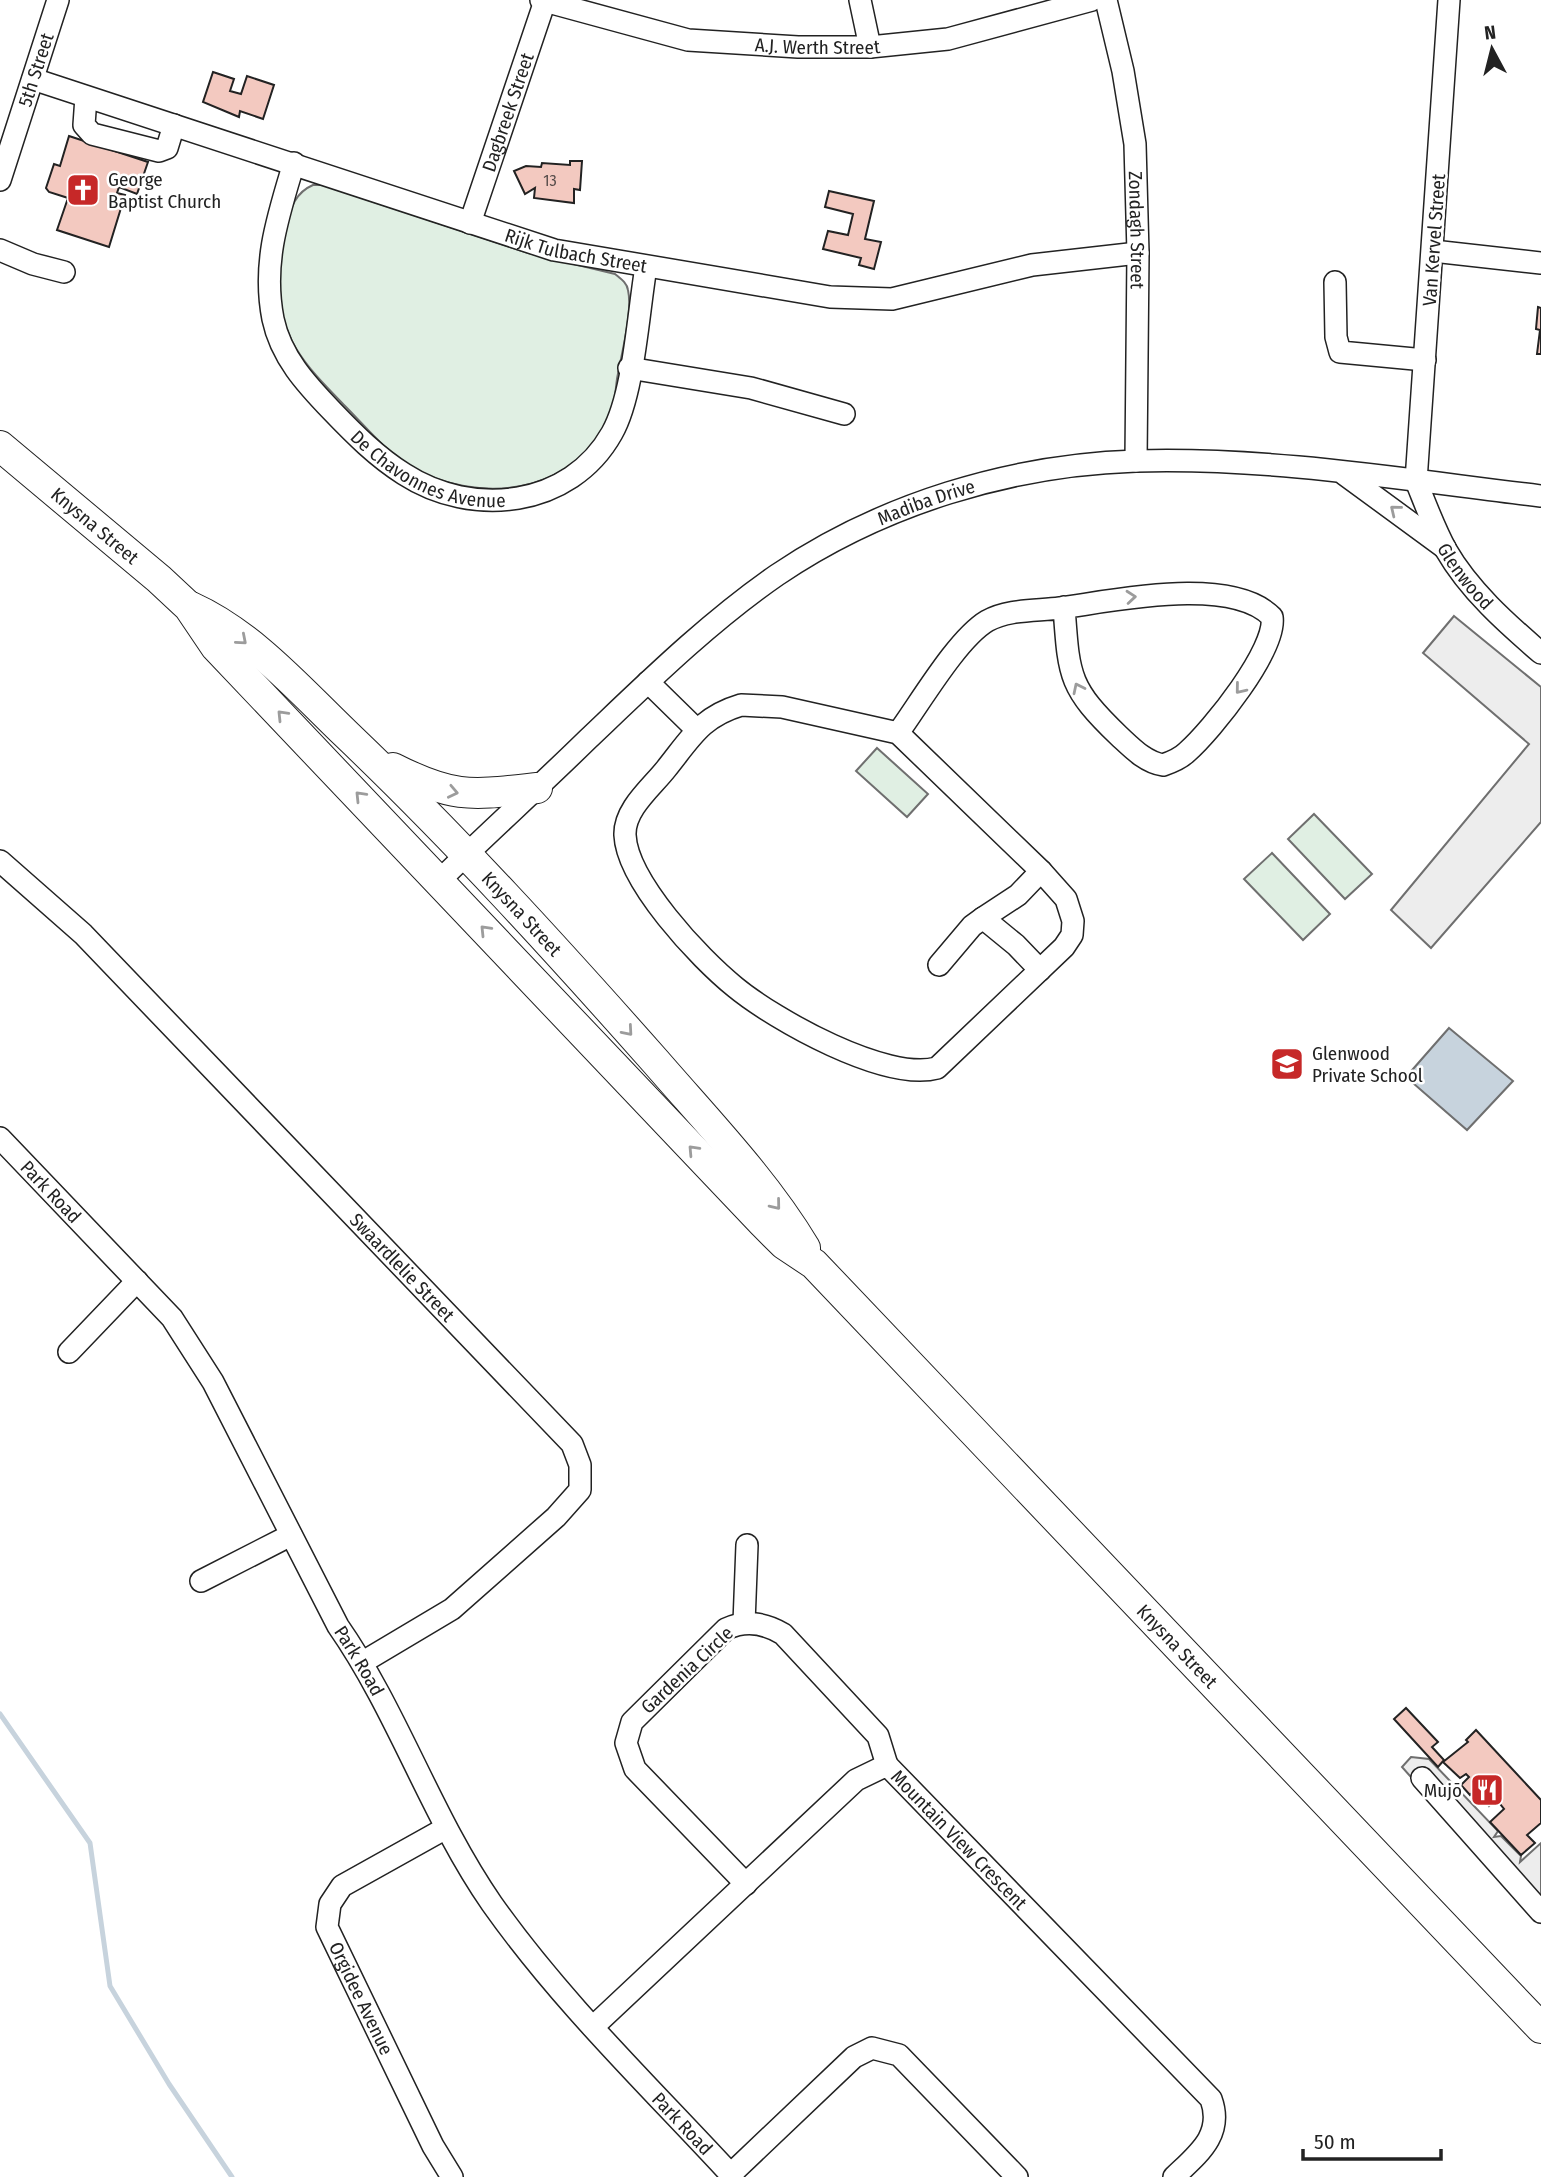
<svg xmlns="http://www.w3.org/2000/svg" width="1541" height="2177" font-family="'Fira Sans Condensed',sans-serif">
	<style>
		.green { fill: #e0efe3; stroke: #6f6f6f; stroke-width: 2 }
		.parking { fill: #ededed; stroke: #6f6f6f; stroke-width: 2 }
		.water { fill: #c7d3dd; stroke: #6f6f6f; stroke-width: 2 }
		.lines { fill: none; stroke-linecap: round; stroke-linejoin: round }
		.stream { stroke: #c7d3dd; stroke-width: 5 }
		.building { fill: #f3c9c0; stroke: #222; stroke-width: 2 }
		.minor-casing { stroke: #222; stroke-width: 24 }
		.highway-casing { stroke: #222; stroke-width: 32 }
		.minor { stroke: #fff; stroke-width: 21 }
		.highway { stroke: #fff; stroke-width: 30 }
		.oneway { stroke: #9c9c9c }
		.labels { text-anchor: middle; dominant-baseline: central; stroke-width: 5; stroke-linejoin: round; paint-order: stroke }
		.number-label { font-size: 16px; fill: #564c4a }
		.street-label { font-size: 19px; fill: #222; stroke: #fff }
		.poi-label { font-size: 19px; fill: #222; stroke: #fff; text-anchor: start }
	</style>
	<rect width="100%" height="100%" fill="#fff"/>
	<path class="green" d="M 313,185 L 323,185 L 528,253 L 615,274 C 621,279 627,283 628,290 C 633,312 621,356 617,379 C 615,393 615,408 608,421 C 571,495 479,505 411,467 C 386,452 365,426 345,406 C 306,366 278,339 279,280 C 279,263 279,248 284,233 C 290,213 292,194 313,185 Z
		M 877,748 L 928,794 L 907,817 L 856,771 Z
		M 1314,814 L 1372,874 L 1345,899 L 1288,839 Z
		M 1272,853 L 1330,914 L 1303,940 L 1244,879 Z"/>
	<path class="parking" d="M 1454,616 L 1541,687 L 1541,822 L 1431,948 L 1391,910 L 1529,744 L 1423,653 Z
		M 1411,1757 L 1429,1759 L 1498,1831 L 1494,1837 L 1501,1836 L 1521,1856 L 1520,1862 L 1541,1843 L 1541,1923 L 1402,1767 Z"/>
	<path class="water" d="M 1449,1028 L 1513,1081 L 1467,1130 L 1406,1077 Z"/>
	<g class="lines">
		<path class="stream" d="M 0,1714 L 90,1843 L 110,1986 L 169,2084 L 232,2177"/>
	</g>
	<path class="building" d="M 213,72 L 234,79 L 230,91 L 241,94 L 247,76 L 274,85 L 263,119 L 240,111 L 239,117 L 203,102 Z
		M 69,136 L 148,162 L 137,194 L 119,187 L 117,193 L 125,195 L 109,247 L 57,230 L 68,198 L 49,192 L 46,188 L 54,164 L 60,166 Z
		M 570,161 L 582,161 L 580,190 L 574,189 L 574,203 L 534,198 L 535,188 L 525,194 L 514,171 L 526,166 L 541,167 L 542,163 L 570,165 Z
		M 829,191 L 874,201 L 865,239 L 881,242 L 874,269 L 859,265 L 861,258 L 823,249 L 828,231 L 848,235 L 853,214 L 825,207 Z
		M 1538,307 L 1541,308 L 1541,354 L 1537,354 L 1540,330 L 1536,329 Z
		M 1406,1708 L 1438,1742 L 1432,1747 L 1444,1760 L 1438,1767 L 1394,1719 Z
		M 1476,1730 L 1541,1800 L 1541,1823 L 1527,1835 L 1535,1843 L 1521,1855 L 1490,1822 L 1504,1809 L 1496,1799 L 1489,1806 L 1479,1793 L 1484,1788 L 1478,1782 L 1478,1787 L 1470,1795 L 1461,1785 L 1469,1777 L 1466,1774 L 1460,1778 L 1443,1762 L 1468,1742 L 1466,1740 Z"/>
	<g class="lines">
		<defs>
			<g id="minor">
				<path id="s1" d="M 541,0 L 688,40 L 798,47 L 870,47 L 948,39 L 1092,0"/>
				<path d="M 860,0 L 870,47"/>
				<path id="s2" d="M 1106,0 L 1123,71 L 1135,144 L 1138,253 L 1136,461"/>
				<path id="s3" d="M 1449,0 L 1416,481 C 1425,503 1434,528 1446,550 C 1469,590 1506,623 1541,653"/>
				<path id="s4" d="M 33,79 L 554,250 L 830,297 L 892,299 L 1032,265 L 1138,253"/>
				<path d="M 86,97 L 84,125 L 92,134 L 159,151 L 167,148 L 174,125"/>
				<path id="s5" d="M 294,163 C 278,216 262,263 273,319 C 281,357 306,384 332,411 C 354,434 377,457 404,474 C 472,518 570,508 612,433 C 634,394 638,314 646,267"/>
				<path id="s6" d="M 0,180 L 58,0"/>
				<path id="s7" d="M 470,223 L 545,1"/>
				<path d="M 0,250 L 33,264 L 64,272"/>
				<path d="M 1433,251 L 1541,263"/>
				<path d="M 1335,282 L 1336,337 L 1340,352 L 1425,360"/>
				<path d="M 629,368 L 751,388 L 844,414"/>
				<path d="M 1344,474 L 1445,548"/>
				<path d="M 648,682 L 696,729"/>
				<path d="M 741,705 L 782,707 L 898,733 L 1041,871 L 1066,899 L 1073,921 L 1072,935 L 1064,947 L 937,1068 C 886,1082 775,1020 735,987 C 699,958 627,881 625,835 C 624,809 652,787 666,769 C 691,738 701,717 741,705 Z"/>
				<path d="M 898,733 C 920,703 957,639 987,621 C 1008,609 1037,611 1060,608 C 1113,601 1231,575 1272,617 C 1277,649 1212,730 1187,752 C 1180,759 1172,762 1163,765 C 1145,762 1132,748 1119,736 C 1068,687 1069,676 1064,607"/>
				<path id="s8" d="M 0,861 L 83,934 L 572,1444 L 580,1465 L 580,1490 L 556,1517 L 452,1609 L 363,1662"/>
				<path id="s9" d="M 439,881 C 488,833 539,787 588,739 C 648,682 709,622 777,575 C 882,504 1010,465 1136,461 C 1271,457 1407,480 1541,496"/>
				<path d="M 939,965 L 972,926 L 983,918"/>
				<path d="M 1040,970 L 1016,945 L 983,918 L 1018,895 L 1041,871"/>
				<path id="s10" d="M 0,1138 L 172,1318 L 213,1382 L 338,1626 C 398,1712 431,1816 492,1904 C 562,2003 651,2088 733,2177"/>
				<path d="M 69,1352 L 137,1281"/>
				<path d="M 201,1581 L 291,1535"/>
				<path d="M 744,1623 L 747,1545"/>
				<path d="M 1422,1778 L 1541,1912"/>
				<path id="s11" d="M 446,1828 L 342,1886 L 330,1904 L 327,1927 L 433,2146 L 452,2177"/>
				<path d="M 746,1884 L 635,1769 L 626,1743 L 632,1722 L 726,1629 C 745,1620 765,1623 783,1634 L 878,1736 L 887,1765"/>
				<path id="s12" d="M 593,2027 L 856,1780 L 887,1765 L 1211,2099 C 1224,2135 1198,2154 1174,2177"/>
				<path d="M 731,2174 L 854,2057 L 872,2048 L 899,2055 L 1017,2177"/>
			</g>
			<g id="highway">
				<path id="s13" d="M 0,446 L 159,579 L 189,607 L 216,647 L 763,1223 L 784,1244 L 814,1264 L 1541,2028"/>
				<path id="s14" d="M 191,607 C 251,634 299,689 346,734 C 455,838 556,949 656,1062 C 707,1121 765,1181 805,1248"/>
				<path d="M 393,768 C 454,799 471,795 537,788"/>
			</g>
		</defs>
		<use href="#minor" class="minor-casing"/>
		<use href="#highway" class="highway-casing"/>
		<use href="#minor" class="minor"/>
		<use href="#highway" class="highway"/>
	</g>
	<defs><path id="oneway-chevron" d="M-2-3.5L2.5 0L-2 3.5" fill="none" stroke-width="1.6" stroke-linecap="round" stroke-linejoin="round" transform="scale(1.75)"/></defs>
	<g class="oneway">
		<use href="#oneway-chevron" transform="translate(1395 510) rotate(-141)"/>
		<use href="#oneway-chevron" transform="translate(1131 597) rotate(-5)"/>
		<use href="#oneway-chevron" transform="translate(242 640) rotate(41)"/>
		<use href="#oneway-chevron" transform="translate(1078 688) rotate(-116)"/>
		<use href="#oneway-chevron" transform="translate(1240 689) rotate(129)"/>
		<use href="#oneway-chevron" transform="translate(282 715) rotate(-134)"/>
		<use href="#oneway-chevron" transform="translate(453 792) rotate(12)"/>
		<use href="#oneway-chevron" transform="translate(360 796) rotate(-134)"/>
		<use href="#oneway-chevron" transform="translate(485 930) rotate(-134)"/>
		<use href="#oneway-chevron" transform="translate(628 1031) rotate(49)"/>
		<use href="#oneway-chevron" transform="translate(693 1150) rotate(-133)"/>
		<use href="#oneway-chevron" transform="translate(776 1205) rotate(51)"/>
	</g>
	<defs>
		<symbol id="church-square" viewBox="-11 -11 22 22"><rect x="-9" y="-9" width="18" height="18" rx="4" fill="#c62828" stroke="#fff"/><path d="M-1.2-6h2.4v3.5h3.3v2.4h-3.3V6h-2.4V-.1h-3.3v-2.4h3.3Z" fill="#fff"/></symbol>
		<symbol id="school-square" viewBox="-11 -11 22 22"><rect x="-9" y="-9" width="18" height="18" rx="4" fill="#c62828" stroke="#fff"/><path d="M0-5L7-2L0 1L-7-2ZM-4 1L0 2.5L4 1V4Q0 6-4 4Z" fill="#fff"/></symbol>
		<symbol id="restaurant-square" viewBox="-11 -11 22 22"><rect x="-9" y="-9" width="18" height="18" rx="4" fill="#c62828" stroke="#fff"/><path d="M-5-6h1v4h1v-4h1v4h1v-4h1v5L-1.5 .5V6h-2V.5L-5-1ZM5-6V6H3V1.5H1.5Q1.5-4 5-6Z" fill="#fff"/></symbol>
	</defs>
	<g fill-rule="evenodd">
		<use href="#church-square" x="64" y="171" width="38" height="38"/>
		<use href="#school-square" x="1268" y="1045" width="38" height="38"/>
		<use href="#restaurant-square" x="1468" y="1771" width="38" height="38"/>
	</g>
	<g class="labels">
		<g class="number-label">
			<text x="550" y="180">13</text>
		</g>
		<g class="street-label">
			<text stroke="none"><textPath href="#s1" startOffset="282">A.J. Werth Street</textPath></text>
			<text stroke="none"><textPath href="#s6" startOffset="116">5th Street</textPath></text>
			<text stroke="none"><textPath href="#s7" startOffset="117">Dagbreek Street</textPath></text>
			<text stroke="none"><textPath href="#s2" startOffset="233">Zondagh Street</textPath></text>
			<text transform="translate(1434 240) rotate(-86)">Van Kervel Street</text>
			<text stroke="none"><textPath href="#s4" startOffset="570">Rijk Tulbach Street</textPath></text>
			<text stroke="none"><textPath href="#s5" startOffset="387">De Chavonnes Avenue</textPath></text>
			<text stroke="none"><textPath href="#s9" startOffset="623">Madiba Drive</textPath></text>
			<text stroke="none"><textPath href="#s13" startOffset="124">Knysna Street</textPath></text>
			<text stroke="none"><textPath href="#s3" startOffset="590">Glenwood</textPath></text>
			<text stroke="none"><textPath href="#s14" startOffset="453">Knysna Street</textPath></text>
			<text stroke="none"><textPath href="#s10" startOffset="74">Park Road</textPath></text>
			<text stroke="none"><textPath href="#s8" startOffset="572">Swaardlelie Street</textPath></text>
			<text stroke="none"><textPath href="#s13" startOffset="1684">Knysna Street</textPath></text>
			<text stroke="none"><textPath href="#s10" startOffset="640">Park Road</textPath></text>
			<text transform="translate(687 1670) rotate(-43)">Gardenia Circle</text>
			<text stroke="none"><textPath href="#s12" startOffset="499">Mountain View Crescent</textPath></text>
			<text stroke="none"><textPath href="#s11" startOffset="243">Orgidee Avenue</textPath></text>
			<text stroke="none"><textPath href="#s10" startOffset="1208">Park Road</textPath></text>
		</g>
		<g class="poi-label">
			<text x="108" y="179">George<tspan x="108" dy="22">Baptist Church</tspan></text>
			<text x="1312" y="1053">Glenwood<tspan x="1312" dy="22">Private School</tspan></text>
			<text x="1462" y="1790" text-anchor="end">Mujō</text>
		</g>
	</g>
	<g transform="translate(1492 49) rotate(353)" stroke="#ffffff" stroke-width="5" paint-order="stroke">
	<path d="M0-5L12 26L0 18L-12 26Z" fill="#222222"/>
	<text y="-10" font-size="19" font-weight="bold" text-anchor="middle" fill="#222222">N</text>
	</g>
	<path d="M1303 2149v10h138v-10" fill="none" stroke="#222222" stroke-width="3.5"/>
	<text x="1314" y="2149" font-size="21" fill="#222222" stroke="#ffffff" stroke-width="5" paint-order="stroke">50 m</text>
</svg>
